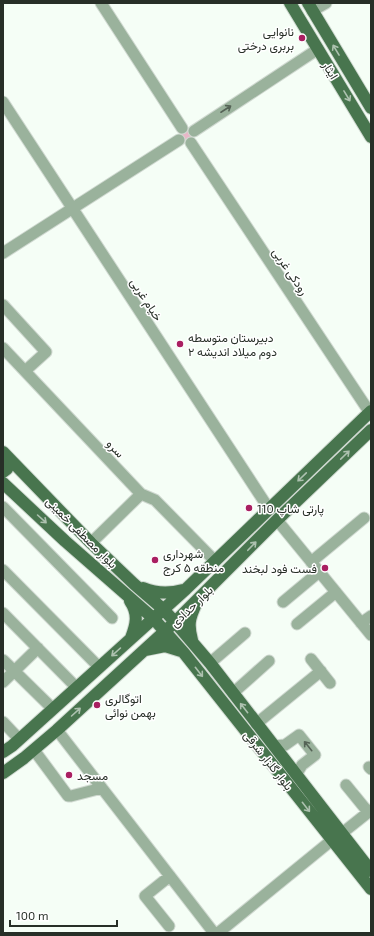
<svg xmlns="http://www.w3.org/2000/svg" width="374" height="936" font-family="'Exo 2',Vazirmatn,sans-serif">
	<style>
		.green { fill: #e8b7c7 }
		.lines { fill: none; stroke-linecap: round; stroke-linejoin: round }
		.minor-casing { stroke: #d0d9d1; stroke-width: 13 }
		.major-casing { stroke: #d0d9d1; stroke-width: 14 }
		.minor { stroke: #9ab29c; stroke-width: 11 }
		.major { stroke: #48754e; stroke-width: 12 }
		.oneway { stroke: #adc1af }
		.oneway2 { stroke: #556356 }
		.poi-dot { fill: #a91f61; stroke: #fff; stroke-width: 1.5 }
		.labels { text-anchor: middle; dominant-baseline: central; stroke-width: 3; stroke-linejoin: round; paint-order: stroke }
		.poi-label { font-size: 12px; fill: #272f27; stroke: #fff; text-anchor: start }
		.street-label { font-size: 12px; fill: #272f27; stroke: #fff }
	</style>
	<rect width="100%" height="100%" fill="#f5fef6"/>
	<path class="green" d="M179 135a7 7 0 1 1 14 0a7 7 0 1 1-14 0Z"/>
	<g class="lines">
		<defs>
			<path id="minor" d="M 101,3 L 182,128
				M 312,11 L 326,3
				M 3,102 L 269,509
				M 194,131 L 318,49
				M 191,143 L 370,413
				M 3,253 L 179,140
				M 3,305 L 46,352 L 25,371
				M 3,348 L 141,494 L 155,500 L 215,561
				M 3,507 L 112,618
				M 277,520 L 371,635
				M 91,543 L 141,494
				M 311,562 L 364,518
				M 3,570 L 99,667
				M 283,602 L 319,572
				M 3,613 L 77,688
				M 361,623 L 371,616
				M 297,624 L 336,592
				M 311,659 L 330,683
				M 3,660 L 53,709
				M 210,663 L 245,633
				M 3,682 L 38,648
				M 233,693 L 269,661
				M 3,722 L 19,739
				M 256,724 L 321,671
				M 57,730 L 214,933
				M 274,746 L 285,745 L 299,735 L 315,755 L 302,765 L 296,775
				M 34,750 L 68,796 L 71,796 L 102,788
				M 369,767 L 371,769
				M 346,785 L 368,812
				M 341,834 L 371,810
				M 169,926 L 145,896 L 170,876
				M 218,933 L 332,840"/>
			<path id="major" d="M 290,3 L 371,137
				M 308,3 L 371,108
				M 3,452 L 91,543 L 134,584 L 163,609 L 175,622 L 210,663 L 371,871
				M 3,472 L 7,469 L 8,464 L 6,456
				M 3,483 L 65,541 L 153,618 L 184,653 L 371,889
				M 143,588 C 157,594 169,594 183,590
				M 130,601 C 139,614 136,625 131,638
				M 192,640 C 188,625 189,619 196,604
				M 145,650 L 165,646 L 181,651
				M 3,752 L 12,746 L 186,589 L 371,411
				M 3,773 L 24,758 L 57,730 L 175,622 L 277,520 L 371,430"/>
		</defs>
		<use href="#minor" class="minor-casing"/>
		<use href="#major" class="major-casing"/>
		<use href="#minor" class="minor"/>
		<use href="#major" class="major"/>
	</g>
	<defs><path id="oneway-shaft" d="M-6 0H5M1.5-3L5.5 0L1.5 3" fill="none" stroke-width="1.6" stroke-linecap="round" stroke-linejoin="round"/></defs>
	<g class="oneway">
		<use href="#oneway-shaft" transform="translate(336 50) rotate(-121)"/>
		<use href="#oneway-shaft" transform="translate(347 96) rotate(59)"/>
		<use href="#oneway-shaft" transform="translate(345 455) rotate(-44)"/>
		<use href="#oneway-shaft" transform="translate(302 477) rotate(136)"/>
		<use href="#oneway-shaft" transform="translate(42 519) rotate(42)"/>
		<use href="#oneway-shaft" transform="translate(252 546) rotate(-46)"/>
		<use href="#oneway-shaft" transform="translate(116 652) rotate(138)"/>
		<use href="#oneway-shaft" transform="translate(199 672) rotate(52)"/>
		<use href="#oneway-shaft" transform="translate(244 708) rotate(-128)"/>
		<use href="#oneway-shaft" transform="translate(76 712) rotate(-42)"/>
		<use href="#oneway-shaft" transform="translate(306 807) rotate(52)"/>
	</g>
	<g class="oneway2">
		<use href="#oneway-shaft" transform="translate(226 109) rotate(-33)"/>
		<use href="#oneway-shaft" transform="translate(308 746) rotate(-129)"/>
	</g>
	<g class="poi-dot">
		<circle cx="302" cy="38" r="4"/>
		<circle cx="180" cy="344" r="4"/>
		<circle cx="249" cy="508" r="4"/>
		<circle cx="155" cy="560" r="4"/>
		<circle cx="325" cy="568" r="4"/>
		<circle cx="97" cy="705" r="4"/>
		<circle cx="69" cy="775" r="4"/>
	</g>
	<g class="labels">
		<g class="poi-label">
			<text x="294" y="31" text-anchor="end">نانوایی<tspan x="294" dy="14">بربری درختی</tspan></text>
			<text x="188" y="337">دبیرستان متوسطه<tspan x="188" dy="14">دوم میلاد اندیشه ۲</tspan></text>
			<text x="257" y="508">پارتی شاپ 110</text>
			<text x="163" y="553">شهرداری<tspan x="163" dy="14">منطقه ۵ کرج</tspan></text>
			<text x="317" y="568" text-anchor="end">فست فود لبخند</text>
			<text x="105" y="698">اتوگالری<tspan x="105" dy="14">بهمن نوائی</tspan></text>
			<text x="77" y="775">مسجد</text>
		</g>
		<g class="street-label">
			<text transform="translate(331 70) rotate(59)">ایثار</text>
			<text transform="translate(291 271) rotate(56)">رودکی غربی</text>
			<text transform="translate(147 299) rotate(57)">خیام غربی</text>
			<text transform="translate(116 448) rotate(47)">سرو</text>
			<text transform="translate(82 532) rotate(45)">بلوار مصطفی خمینی</text>
			<text transform="translate(191 606) rotate(-44)">بلوار حدادی</text>
			<text transform="translate(269 760) rotate(52)">بلوار گلزار شرقی</text>
		</g>
	</g>
	<rect width="374" height="936" fill="none" stroke="#272f27" stroke-width="8"/>
	<path d="M10 920v6h107v-6" fill="none" stroke="#272f27" stroke-width="2"/>
	<text x="16" y="920" font-size="12" fill="#272f27" stroke="#ffffff" stroke-width="3" paint-order="stroke">100 m</text>
</svg>
